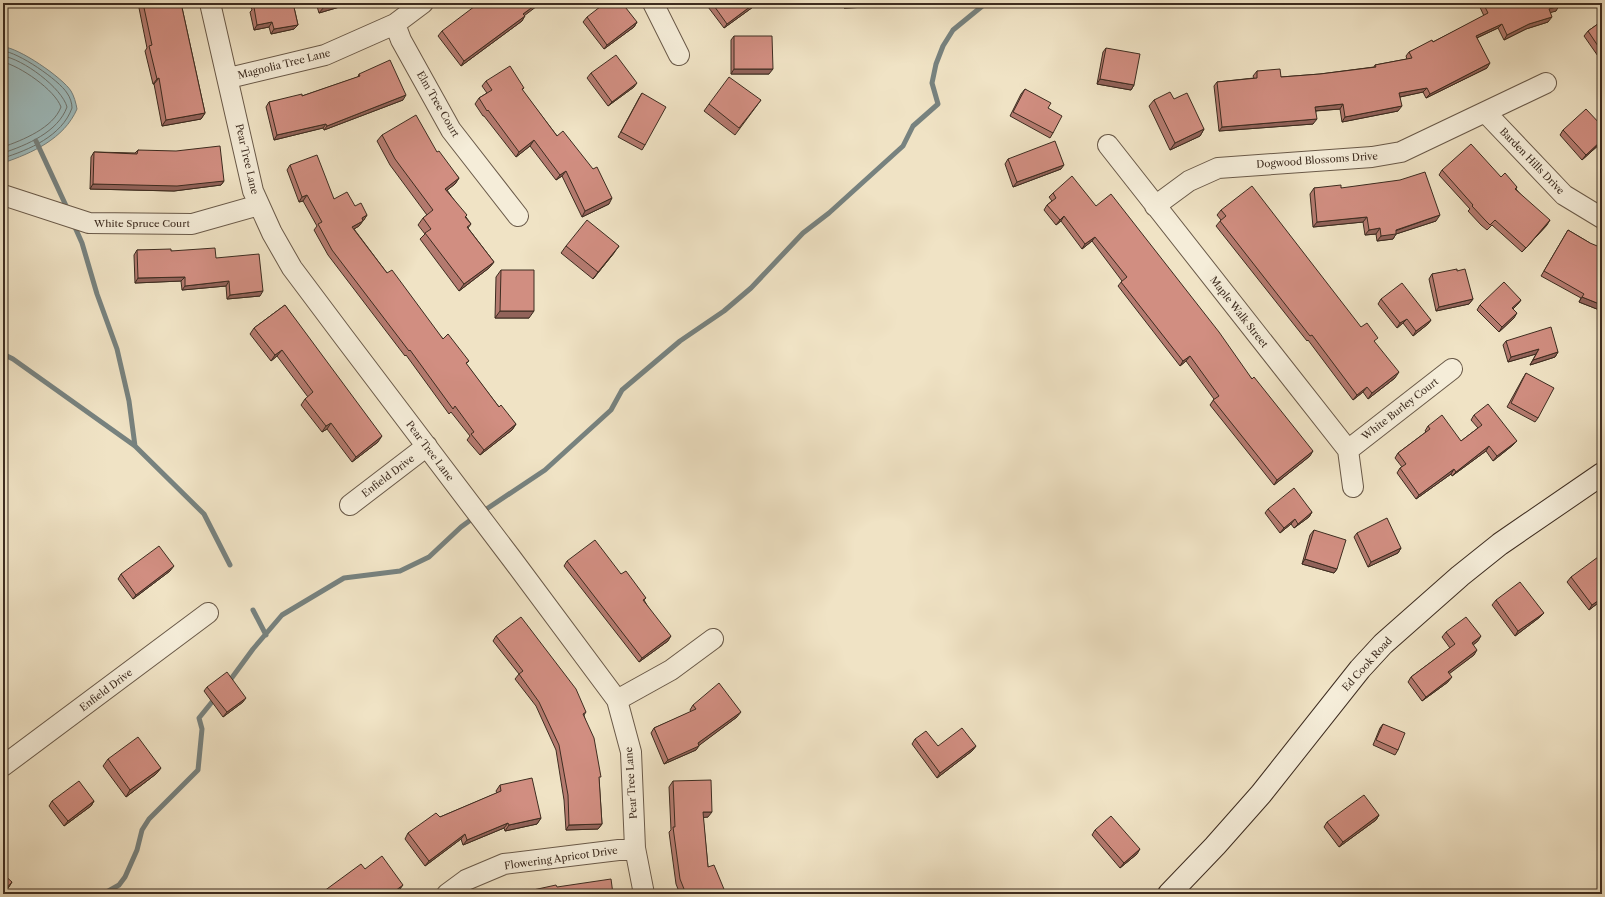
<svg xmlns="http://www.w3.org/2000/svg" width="1605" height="897" font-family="'Libre Caslon Text',serif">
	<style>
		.water { fill: #9ebcbe; stroke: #77827f }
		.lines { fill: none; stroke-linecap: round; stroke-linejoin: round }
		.shore { stroke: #6e746f; stroke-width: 1 }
		.stream { stroke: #77827f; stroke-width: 5 }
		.street-casing { stroke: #6a5a49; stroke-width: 22 }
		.secondary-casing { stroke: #3d2c20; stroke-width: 24 }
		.street { stroke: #f5edd9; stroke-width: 20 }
		.secondary { stroke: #f5edd9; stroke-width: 22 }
		.wall { fill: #b47a6f; stroke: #3d2c20 }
		.shaded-wall { fill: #92635a; stroke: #3d2c20 }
		.building { fill: #d18e81; stroke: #3d2c20 }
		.labels { text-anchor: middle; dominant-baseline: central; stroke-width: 3; stroke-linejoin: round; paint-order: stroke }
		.street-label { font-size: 10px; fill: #3d2c20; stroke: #f5edd9 }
	</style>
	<rect width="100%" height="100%" fill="#f0e3c5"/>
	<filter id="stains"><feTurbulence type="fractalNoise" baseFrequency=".005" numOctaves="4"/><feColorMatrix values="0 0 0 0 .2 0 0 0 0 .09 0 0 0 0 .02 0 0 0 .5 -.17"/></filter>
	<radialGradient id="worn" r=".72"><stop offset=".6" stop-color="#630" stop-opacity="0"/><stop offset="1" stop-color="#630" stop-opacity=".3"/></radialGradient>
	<path class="water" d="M 3,47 C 18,47 63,78 71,91 C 74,96 76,103 77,109 C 64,139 32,153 3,163 Z"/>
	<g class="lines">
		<path class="shore" d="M 3,51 C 18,52 59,80 67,93 C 70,97 72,103 72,108 C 62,136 29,150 3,158
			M 3,56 C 23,59 62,88 67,107 C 58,132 27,145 3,153
			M 3,62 C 20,66 55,90 61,107 C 53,128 23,140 3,147"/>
		<path class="stream" d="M 36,141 L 68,210
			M 74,225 L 82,243 L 97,294 L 117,349 L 129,401 L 135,446
			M 3,354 L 13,359 L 135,446 L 204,514 L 230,565
			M 482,512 L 545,470 L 611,410 L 622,390 L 680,341 L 724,311 L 751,288 L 803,233 L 829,213 L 903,146 L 913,126 L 938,104 L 932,83 L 936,64 L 943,46 L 953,30 L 986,3
			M 253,610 L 266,635
			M 228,683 L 253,649 L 282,615 L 344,578 L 400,571 L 429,557 L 461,527 L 476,516
			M 103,894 L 119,885 L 125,877 L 137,850 L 142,830 L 149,819 L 198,770 L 202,729 L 199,718 L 216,697"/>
		<defs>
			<path id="street" d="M 210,3 L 253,191 L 272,233 L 292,268 L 343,336 L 512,559 L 617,700 L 631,752 L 635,848 L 644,894
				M 653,3 L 679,55
				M 395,24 L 401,40 L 451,130 L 518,216
				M 229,78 L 325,55 L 395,24 L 423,3
				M 1486,113 L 1564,195 L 1602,218
				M 1108,145 L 1348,450 L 1353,487
				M 3,195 L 89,223 L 192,224 L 259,205
				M 1155,206 L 1189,181 L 1218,168 L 1372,157 L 1401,152 L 1546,83
				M 1348,450 L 1452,369
				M 350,505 L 427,446
				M 617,700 L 671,670 L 713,639
				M 3,766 L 208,613
				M 447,894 L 466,880 L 504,864 L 635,848"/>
			<path id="secondary" d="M 1169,894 L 1215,846 L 1261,794 L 1360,669 L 1383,644 L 1460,576 L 1500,544 L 1602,474"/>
		</defs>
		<use href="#street" class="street-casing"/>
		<use href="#secondary" class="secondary-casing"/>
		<use href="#street" class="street"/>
		<use href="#secondary" class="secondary"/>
	</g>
	<path class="wall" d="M 142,3 L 181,3 L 205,113 L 201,119 L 162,126 L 154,84 L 153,84 L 145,51 L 147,48 L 139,8 Z
		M 250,3 L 293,3 L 298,25 L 294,29 L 271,34 L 269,27 L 254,30 L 250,12 L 252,10 Z
		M 316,3 L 353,3 L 319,13 Z
		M 705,3 L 755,3 L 753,7 L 724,28 Z
		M 844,3 L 873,3 L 870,7 L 844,8 Z
		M 1478,3 L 1558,3 L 1556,11 L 1550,12 L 1548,22 L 1526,29 L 1504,40 L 1498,28 L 1477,38 L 1487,68 L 1426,98 L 1423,92 L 1400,97 L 1398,111 L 1342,122 L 1340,109 L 1316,111 L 1313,124 L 1219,131 L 1214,86 L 1217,82 L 1254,78 L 1253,76 L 1257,71 L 1281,77 L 1320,74 L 1374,67 L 1375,65 L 1407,59 L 1406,56 L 1409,52 L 1433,42 L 1484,16 Z
		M 524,16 L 522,21 L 461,66 L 438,36 L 442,31 Z
		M 587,17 L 637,22 L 634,27 L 604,49 L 583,22 Z
		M 1602,21 L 1602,57 L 1600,59 L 1584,36 L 1588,31 Z
		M 734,36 L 769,74 L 731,74 L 731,40 Z
		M 1106,48 L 1134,85 L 1131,90 L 1097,84 L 1103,52 Z
		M 591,73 L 634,87 L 608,106 L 587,78 Z
		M 359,74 L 403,100 L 324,130 L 323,128 L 274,140 L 266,107 L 269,102 L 302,96 L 358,77 Z
		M 486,81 L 524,88 L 522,90 L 609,204 L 582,217 L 562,176 L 556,180 L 530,146 L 516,157 L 484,116 L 483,116 L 475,104 L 479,98 L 487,93 L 482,86 Z
		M 1025,89 L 1048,108 L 1053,133 L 1050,138 L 1010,116 L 1021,94 Z
		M 642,93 L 645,145 L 642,150 L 618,137 L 639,98 Z
		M 1174,99 L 1204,129 L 1200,136 L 1170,150 L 1149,106 L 1154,100 Z
		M 761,100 L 735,135 L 704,111 L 709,104 Z
		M 1602,126 L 1602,142 L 1582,160 L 1560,135 L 1563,130 Z
		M 382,135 L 437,152 L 459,178 L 455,184 L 447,190 L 471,224 L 468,228 L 494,262 L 489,268 L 459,291 L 420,239 L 425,234 L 418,225 L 423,218 L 427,215 L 390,165 L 377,141 Z
		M 138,150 L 224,181 L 221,185 L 174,191 L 90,189 L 91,157 L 94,152 L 135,153 Z
		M 1008,159 L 1061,169 L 1013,187 L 1005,164 Z
		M 290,165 L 334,199 L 355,206 L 367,215 L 359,226 L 354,229 L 387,273 L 443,339 L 469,361 L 466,364 L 499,407 L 516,424 L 512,430 L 480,455 L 467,440 L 470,436 L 451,412 L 449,414 L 406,355 L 405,356 L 328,255 L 314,230 L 317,226 L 303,201 L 299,202 L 287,170 Z
		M 1602,169 L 1602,176 L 1599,174 Z
		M 1442,170 L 1501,177 L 1517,187 L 1516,189 L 1547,225 L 1522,252 L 1492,225 L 1487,230 L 1481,225 L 1468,211 L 1470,209 L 1439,175 Z
		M 1314,188 L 1341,188 L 1436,221 L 1396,234 L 1393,239 L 1377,241 L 1376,234 L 1365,235 L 1363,222 L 1313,227 L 1310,194 Z
		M 1053,193 L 1096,206 L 1252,379 L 1310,456 L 1274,485 L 1210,405 L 1214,399 L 1186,361 L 1180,366 L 1118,286 L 1122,281 L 1092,241 L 1082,249 L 1061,221 L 1056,225 L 1044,210 L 1047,205 L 1052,201 L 1049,197 Z
		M 1221,210 L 1361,327 L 1375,343 L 1395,378 L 1368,399 L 1363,392 L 1353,400 L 1308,340 L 1307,341 L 1216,226 L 1221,220 L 1217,215 Z
		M 1568,230 L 1590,243 L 1602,311 L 1579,302 L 1581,298 L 1541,276 Z
		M 566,246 L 614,253 L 593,279 L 561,253 Z
		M 137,250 L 171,251 L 216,258 L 260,296 L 227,299 L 226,286 L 182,290 L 181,281 L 135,283 L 134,255 Z
		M 501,270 L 529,318 L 495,318 L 496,277 Z
		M 1457,271 L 1473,299 L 1469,304 L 1436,311 L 1429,279 L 1432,274 Z
		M 1381,299 L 1431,320 L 1428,324 L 1413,336 L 1403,323 L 1397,328 L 1378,304 Z
		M 1521,300 L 1518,304 L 1513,309 L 1514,318 L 1499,332 L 1477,310 L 1480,305 Z
		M 285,305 L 378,442 L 352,462 L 327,429 L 322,432 L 301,405 L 305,399 L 308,397 L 277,356 L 271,361 L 250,334 L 254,328 Z
		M 1506,341 L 1558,352 L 1555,357 L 1530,365 L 1536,354 L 1508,362 L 1503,345 Z
		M 1526,373 L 1538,418 L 1535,422 L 1507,407 L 1523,378 Z
		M 1474,415 L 1517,441 L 1513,445 L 1493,461 L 1486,451 L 1452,476 L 1451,474 L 1416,499 L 1397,473 L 1400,468 L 1402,467 L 1395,458 L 1398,453 L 1426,432 L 1425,431 L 1428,426 L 1461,441 L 1478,428 L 1471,420 Z
		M 1268,509 L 1312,512 L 1309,517 L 1294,528 L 1291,524 L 1280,533 L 1265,513 Z
		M 1314,530 L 1337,569 L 1334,573 L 1302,564 L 1310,535 Z
		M 1357,533 L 1401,548 L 1398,553 L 1368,567 L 1354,537 Z
		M 567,561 L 621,574 L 646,598 L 644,600 L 668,641 L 639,662 L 564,566 Z
		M 1602,563 L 1602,600 L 1589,610 L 1567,582 L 1571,577 Z
		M 170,571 L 133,599 L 118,579 L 121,574 Z
		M 1496,600 L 1544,613 L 1540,617 L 1515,636 L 1492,605 Z
		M 1446,632 L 1478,641 L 1473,645 L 1474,655 L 1449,673 L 1448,682 L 1422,701 L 1408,682 L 1411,677 L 1450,648 L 1442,637 Z
		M 496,636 L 586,712 L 584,715 L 599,779 L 602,824 L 598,829 L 566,830 L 564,800 L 556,750 L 536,706 L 515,679 L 519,674 L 493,641 Z
		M 207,687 L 243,702 L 223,717 L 204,691 Z
		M 693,705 L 737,717 L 699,745 L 696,750 L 664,764 L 651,733 L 654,728 L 691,712 L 690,710 Z
		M 1383,724 L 1398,750 L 1395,755 L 1373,745 L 1380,728 Z
		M 915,739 L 938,746 L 976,746 L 972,751 L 937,778 L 912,744 Z
		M 108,759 L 161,768 L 156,774 L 126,797 L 103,766 Z
		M 673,781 L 708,817 L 703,817 L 708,867 L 726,894 L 680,894 L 676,884 L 669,832 L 671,830 L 669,787 Z
		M 500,785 L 541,818 L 537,824 L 505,831 L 504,828 L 463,845 L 461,839 L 425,866 L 405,839 L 408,833 L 440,817 L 497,793 L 496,791 Z
		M 52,801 L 94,801 L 91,806 L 64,826 L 49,806 Z
		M 1379,815 L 1376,820 L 1339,847 L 1324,827 L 1327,822 Z
		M 1095,830 L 1137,854 L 1120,868 L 1092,835 Z"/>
	<path class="shaded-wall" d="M 336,3 L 353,3 L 319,13 L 324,7 Z
		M 538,3 L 541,3 L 520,19 L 523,14 Z
		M 755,3 L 753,7 L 724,28 L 727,24 Z
		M 848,3 L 873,3 L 870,7 L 844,8 Z
		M 1559,6 L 1556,11 L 1546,14 L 1549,9 Z
		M 525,16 L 522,21 L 461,66 L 464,61 Z
		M 1552,17 L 1548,22 L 1526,29 L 1504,40 L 1507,35 L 1529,24 Z
		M 272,22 L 269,27 L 254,30 L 257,25 Z
		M 637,22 L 634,27 L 604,49 L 607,45 Z
		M 1502,24 L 1498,28 L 1472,40 L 1476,36 Z
		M 298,25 L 294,29 L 271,34 L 274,29 Z
		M 1490,63 L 1487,68 L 1426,98 L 1430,94 Z
		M 734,69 L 773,69 L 769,74 L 731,74 Z
		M 159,78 L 154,84 L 153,84 L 157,79 Z
		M 1100,79 L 1134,85 L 1131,90 L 1097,84 Z
		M 637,83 L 634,87 L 608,106 L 612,102 Z
		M 1427,88 L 1423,92 L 1395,98 L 1399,93 Z
		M 406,95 L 403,100 L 324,130 L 327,126 Z
		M 1343,104 L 1340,109 L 1312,111 L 1315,107 Z
		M 1402,106 L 1398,111 L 1342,122 L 1345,117 Z
		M 205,113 L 201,119 L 162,126 L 166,120 Z
		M 1317,119 L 1313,124 L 1219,131 L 1222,127 Z
		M 326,124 L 323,128 L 274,140 L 277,135 Z
		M 1204,129 L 1200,136 L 1170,150 L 1175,143 Z
		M 534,140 L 530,146 L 516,157 L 519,152 Z
		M 1602,140 L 1602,142 L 1582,160 L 1586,155 Z
		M 1064,165 L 1061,169 L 1013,187 L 1017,182 Z
		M 566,171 L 562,176 L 556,180 L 560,175 Z
		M 459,178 L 455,184 L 441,195 L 445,189 Z
		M 224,181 L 221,185 L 174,191 L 90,189 L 93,184 Z
		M 307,195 L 303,201 L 299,202 L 302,197 Z
		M 612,198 L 609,204 L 582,217 L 585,211 Z
		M 367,215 L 364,220 L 358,223 L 362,218 Z
		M 1440,215 L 1436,221 L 1396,234 L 1393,239 L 1377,241 L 1381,236 Z
		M 1064,216 L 1061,221 L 1056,225 L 1060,220 Z
		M 1367,217 L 1363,222 L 1313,227 L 1317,222 Z
		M 1550,220 L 1547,225 L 1522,252 L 1526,248 Z
		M 363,221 L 359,226 L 349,232 L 352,227 Z
		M 1380,228 L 1376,234 L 1365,235 L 1369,230 Z
		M 1095,237 L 1092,241 L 1082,249 L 1085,244 Z
		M 619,246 L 614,253 L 593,279 L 598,272 Z
		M 494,262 L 489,268 L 459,291 L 464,284 Z
		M 185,277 L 181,281 L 135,283 L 138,278 Z
		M 229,281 L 226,286 L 182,290 L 185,286 Z
		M 263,291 L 260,296 L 227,299 L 230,295 Z
		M 1582,297 L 1602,305 L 1602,311 L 1579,302 Z
		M 1473,299 L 1469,304 L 1436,311 L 1439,307 Z
		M 1521,300 L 1518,304 L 1509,313 L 1512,308 Z
		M 500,311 L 534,311 L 529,318 L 495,318 Z
		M 1517,313 L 1514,318 L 1499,332 L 1502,327 Z
		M 1407,319 L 1403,323 L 1397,328 L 1400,323 Z
		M 1431,320 L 1428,324 L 1413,336 L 1416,331 Z
		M 1539,349 L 1536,354 L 1508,362 L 1511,357 Z
		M 282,350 L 277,356 L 271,361 L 275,355 Z
		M 1558,352 L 1555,357 L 1530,365 L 1533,360 Z
		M 1190,356 L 1186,361 L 1180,366 L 1183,361 Z
		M 1399,372 L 1395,378 L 1368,399 L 1372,393 Z
		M 1367,387 L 1363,392 L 1353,400 L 1357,395 Z
		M 331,423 L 327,429 L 322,432 L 326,426 Z
		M 516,424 L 512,430 L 480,455 L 484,450 Z
		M 382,436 L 378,442 L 352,462 L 356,457 Z
		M 1517,441 L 1513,445 L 1493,461 L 1497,456 Z
		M 1489,446 L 1486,451 L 1452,476 L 1456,472 Z
		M 1313,451 L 1310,456 L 1274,485 L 1277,480 Z
		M 1454,469 L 1451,474 L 1416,499 L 1419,495 Z
		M 1312,512 L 1309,517 L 1294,528 L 1298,524 Z
		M 1295,519 L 1291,524 L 1280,533 L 1284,528 Z
		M 1401,548 L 1398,553 L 1368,567 L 1371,562 Z
		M 1305,559 L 1337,569 L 1334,573 L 1302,564 Z
		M 174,566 L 170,571 L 133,599 L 136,595 Z
		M 1602,598 L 1602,600 L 1589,610 L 1592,605 Z
		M 1544,613 L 1540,617 L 1515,636 L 1518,631 Z
		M 671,636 L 668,641 L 639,662 L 642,658 Z
		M 1481,636 L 1478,641 L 1469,648 L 1472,643 Z
		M 1477,650 L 1474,655 L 1445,677 L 1448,672 Z
		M 1452,677 L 1448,682 L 1422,701 L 1426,697 Z
		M 246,698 L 243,702 L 223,717 L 227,712 Z
		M 741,712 L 737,717 L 697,747 L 699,746 L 696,750 L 664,764 L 668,760 L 698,743 Z
		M 976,746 L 972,751 L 937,778 L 940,773 Z
		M 161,768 L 156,774 L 126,797 L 130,790 Z
		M 94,801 L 91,806 L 64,826 L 68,821 Z
		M 703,812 L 712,812 L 708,817 L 699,818 Z
		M 1379,815 L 1376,820 L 1339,847 L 1343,842 Z
		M 541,818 L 537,824 L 505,831 L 509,825 Z
		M 508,823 L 504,828 L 463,845 L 467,840 Z
		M 602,824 L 598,829 L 566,830 L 569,825 Z
		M 465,834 L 461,839 L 425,866 L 429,861 Z
		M 1140,849 L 1137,854 L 1120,868 L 1124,863 Z
		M 12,882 L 9,887 L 3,893 L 3,892 Z
		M 403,885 L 400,889 L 394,894 L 391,894 Z"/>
	<path class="building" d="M 143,3 L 181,3 L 205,113 L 166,120 L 159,78 L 157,79 L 149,46 L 152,45 Z
		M 255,3 L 293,3 L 298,25 L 274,29 L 272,22 L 257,25 L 254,7 L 256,7 Z
		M 323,3 L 336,3 L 324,7 Z
		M 479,3 L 538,3 L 523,14 L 525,16 L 464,61 L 442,31 Z
		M 605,3 L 622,3 L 637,22 L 607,45 L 587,17 Z
		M 712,3 L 755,3 L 727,24 Z
		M 1483,3 L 1558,3 L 1559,6 L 1549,9 L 1552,17 L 1529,24 L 1507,35 L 1502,24 L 1476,36 L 1490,63 L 1430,94 L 1427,88 L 1399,93 L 1402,106 L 1345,117 L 1343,104 L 1315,107 L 1317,119 L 1222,127 L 1217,82 L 1257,78 L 1257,71 L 1280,69 L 1281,77 L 1320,74 L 1376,67 L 1375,65 L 1412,58 L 1409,52 L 1432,40 L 1433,42 L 1488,13 Z
		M 1602,21 L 1602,52 L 1588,31 Z
		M 734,36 L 772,36 L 773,69 L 734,69 Z
		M 1106,48 L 1140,54 L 1134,85 L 1100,79 Z
		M 616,55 L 637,83 L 612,102 L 591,73 Z
		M 390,60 L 406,95 L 327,126 L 326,124 L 277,135 L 269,102 L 302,94 L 302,96 L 360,76 L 359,74 Z
		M 510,66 L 524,88 L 522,89 L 557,136 L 563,131 L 593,169 L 597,167 L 612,198 L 585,211 L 566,171 L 560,175 L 534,140 L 519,152 L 488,110 L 487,111 L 479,98 L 492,90 L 486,81 Z
		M 729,77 L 761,100 L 739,128 L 709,104 Z
		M 1025,89 L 1051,103 L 1048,108 L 1062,116 L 1053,133 L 1013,112 Z
		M 1170,92 L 1174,99 L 1187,93 L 1204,129 L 1175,143 L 1154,100 Z
		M 642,93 L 666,107 L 645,145 L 621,132 Z
		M 1586,109 L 1602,126 L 1602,140 L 1586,155 L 1563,130 Z
		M 416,115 L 437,152 L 439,151 L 459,178 L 445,189 L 467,215 L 465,217 L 471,224 L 467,227 L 494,262 L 464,284 L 425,233 L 431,229 L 423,218 L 433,210 L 395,159 L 382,135 Z
		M 1055,141 L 1064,165 L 1017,182 L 1008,159 Z
		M 1471,144 L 1501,177 L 1505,173 L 1517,187 L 1515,189 L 1550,220 L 1526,248 L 1495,220 L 1490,225 L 1485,220 L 1472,206 L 1473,205 L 1442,170 Z
		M 220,146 L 224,181 L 177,186 L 93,184 L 94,152 L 137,154 L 138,150 L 176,151 Z
		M 317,155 L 334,199 L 347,192 L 355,206 L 361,203 L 367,215 L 362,218 L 363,221 L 352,227 L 387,273 L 392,270 L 443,339 L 448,334 L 469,361 L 466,363 L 499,407 L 501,405 L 516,424 L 484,450 L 471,434 L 474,432 L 455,406 L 453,409 L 410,350 L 409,351 L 332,250 L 318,224 L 322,222 L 307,195 L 302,197 L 290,165 Z
		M 1425,172 L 1440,215 L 1396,230 L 1396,234 L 1381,236 L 1380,228 L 1369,230 L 1367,217 L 1317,222 L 1314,188 L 1341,185 L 1341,188 L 1400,180 Z
		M 1072,176 L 1096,206 L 1111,194 L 1219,332 L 1252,379 L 1254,377 L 1313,451 L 1277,480 L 1213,400 L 1219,396 L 1190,356 L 1183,361 L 1121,282 L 1127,277 L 1095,237 L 1085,244 L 1064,216 L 1060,220 L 1047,205 L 1056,198 L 1053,193 Z
		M 1252,186 L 1361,327 L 1367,323 L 1378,338 L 1374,341 L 1399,372 L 1372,393 L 1367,387 L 1357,395 L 1312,335 L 1310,336 L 1220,221 L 1226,216 L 1221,210 Z
		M 587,220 L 619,246 L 598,272 L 566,246 Z
		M 1568,230 L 1590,243 L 1602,248 L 1602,305 L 1582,297 L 1584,294 L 1544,271 Z
		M 215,248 L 216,258 L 259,254 L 263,291 L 230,295 L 229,281 L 185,286 L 185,277 L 138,278 L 137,250 L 171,249 L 171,251 Z
		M 1457,269 L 1457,271 L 1465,269 L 1473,299 L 1439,307 L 1432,274 Z
		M 501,270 L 534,270 L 534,311 L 500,311 Z
		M 1504,282 L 1521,300 L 1512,308 L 1517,313 L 1502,327 L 1480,305 Z
		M 1402,283 L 1431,320 L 1416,331 L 1407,319 L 1400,323 L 1381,299 Z
		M 285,305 L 382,436 L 356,457 L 331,423 L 326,426 L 305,399 L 313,392 L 282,350 L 275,355 L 254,328 Z
		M 1551,327 L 1558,352 L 1533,360 L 1539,349 L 1511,357 L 1506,341 Z
		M 1526,373 L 1554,388 L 1538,418 L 1511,403 Z
		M 1488,404 L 1517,441 L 1497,456 L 1489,446 L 1456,472 L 1454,469 L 1419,495 L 1400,468 L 1406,464 L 1398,453 L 1430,429 L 1428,426 L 1442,415 L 1461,441 L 1482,425 L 1474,415 Z
		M 1294,488 L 1312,512 L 1298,524 L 1295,519 L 1284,528 L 1268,509 Z
		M 1387,518 L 1401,548 L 1371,562 L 1357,533 Z
		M 1314,530 L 1346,540 L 1337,569 L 1305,559 Z
		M 595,540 L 621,574 L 626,571 L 646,598 L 643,600 L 671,636 L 642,658 L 567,561 Z
		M 159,546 L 174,566 L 136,595 L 121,574 Z
		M 1598,557 L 1602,563 L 1602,598 L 1592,605 L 1571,577 Z
		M 1520,582 L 1544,613 L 1518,631 L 1496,600 Z
		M 521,617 L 576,689 L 586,712 L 583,714 L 594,738 L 601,777 L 599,777 L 602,824 L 569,825 L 568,795 L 559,745 L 539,702 L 519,674 L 523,671 L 496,636 Z
		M 1466,617 L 1481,636 L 1472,643 L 1477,650 L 1448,672 L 1452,677 L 1426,697 L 1411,677 L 1455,644 L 1446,632 Z
		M 227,672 L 246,698 L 227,712 L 207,687 Z
		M 719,683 L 741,712 L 698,743 L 699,746 L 668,760 L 654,728 L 696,709 L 693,705 Z
		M 1383,724 L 1405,733 L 1398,750 L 1376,740 Z
		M 962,728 L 976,746 L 940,773 L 915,739 L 926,731 L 938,746 Z
		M 138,737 L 161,768 L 130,790 L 108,759 Z
		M 532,778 L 541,818 L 509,825 L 508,823 L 467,840 L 465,834 L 429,861 L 408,833 L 436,813 L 440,817 L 501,791 L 500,785 Z
		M 711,780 L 712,812 L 703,812 L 708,867 L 714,865 L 726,894 L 686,894 L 680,879 L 673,827 L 675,827 L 673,781 Z
		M 79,781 L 94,801 L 68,821 L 52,801 Z
		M 1364,795 L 1379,815 L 1343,842 L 1327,822 Z
		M 1111,816 L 1140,849 L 1124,863 L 1095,830 Z
		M 382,856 L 403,885 L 391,894 L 320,894 L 361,864 L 365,869 Z
		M 3,874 L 12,882 L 3,892 Z
		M 611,879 L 613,894 L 524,894 L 524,892 L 556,885 L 557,887 Z"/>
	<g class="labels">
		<g class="street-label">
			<text transform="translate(284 64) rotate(-14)">Magnolia Tree Lane</text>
			<text transform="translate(438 104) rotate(60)">Elm Tree Court</text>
			<text transform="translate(247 159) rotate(77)">Pear Tree Lane</text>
			<text transform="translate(1317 160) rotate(-4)">Dogwood Blossoms Drive</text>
			<text transform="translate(1532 161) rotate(46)">Barden Hills Drive</text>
			<text x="142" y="223">White Spruce Court</text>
			<text transform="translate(1239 312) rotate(52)">Maple Walk Street</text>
			<text transform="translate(1400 409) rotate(-38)">White Burley Court</text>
			<text transform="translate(430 451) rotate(53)">Pear Tree Lane</text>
			<text transform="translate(388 476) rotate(-37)">Enfield Drive</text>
			<text transform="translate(1367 664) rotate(-48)">Ed Cook Road</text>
			<text transform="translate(106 690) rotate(-37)">Enfield Drive</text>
			<text transform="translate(631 783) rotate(-94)">Pear Tree Lane</text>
			<text transform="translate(561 858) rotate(-8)">Flowering Apricot Drive</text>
		</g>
	</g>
	<rect width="1605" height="897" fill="none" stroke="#f0e3c5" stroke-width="16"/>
	<rect x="4" y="4" width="1597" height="889" fill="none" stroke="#3d2c20" stroke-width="2"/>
	<rect x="8" y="8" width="1589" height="881" fill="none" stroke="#3d2c20"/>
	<rect width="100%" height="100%" filter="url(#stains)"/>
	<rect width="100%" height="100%" fill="url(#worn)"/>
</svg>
